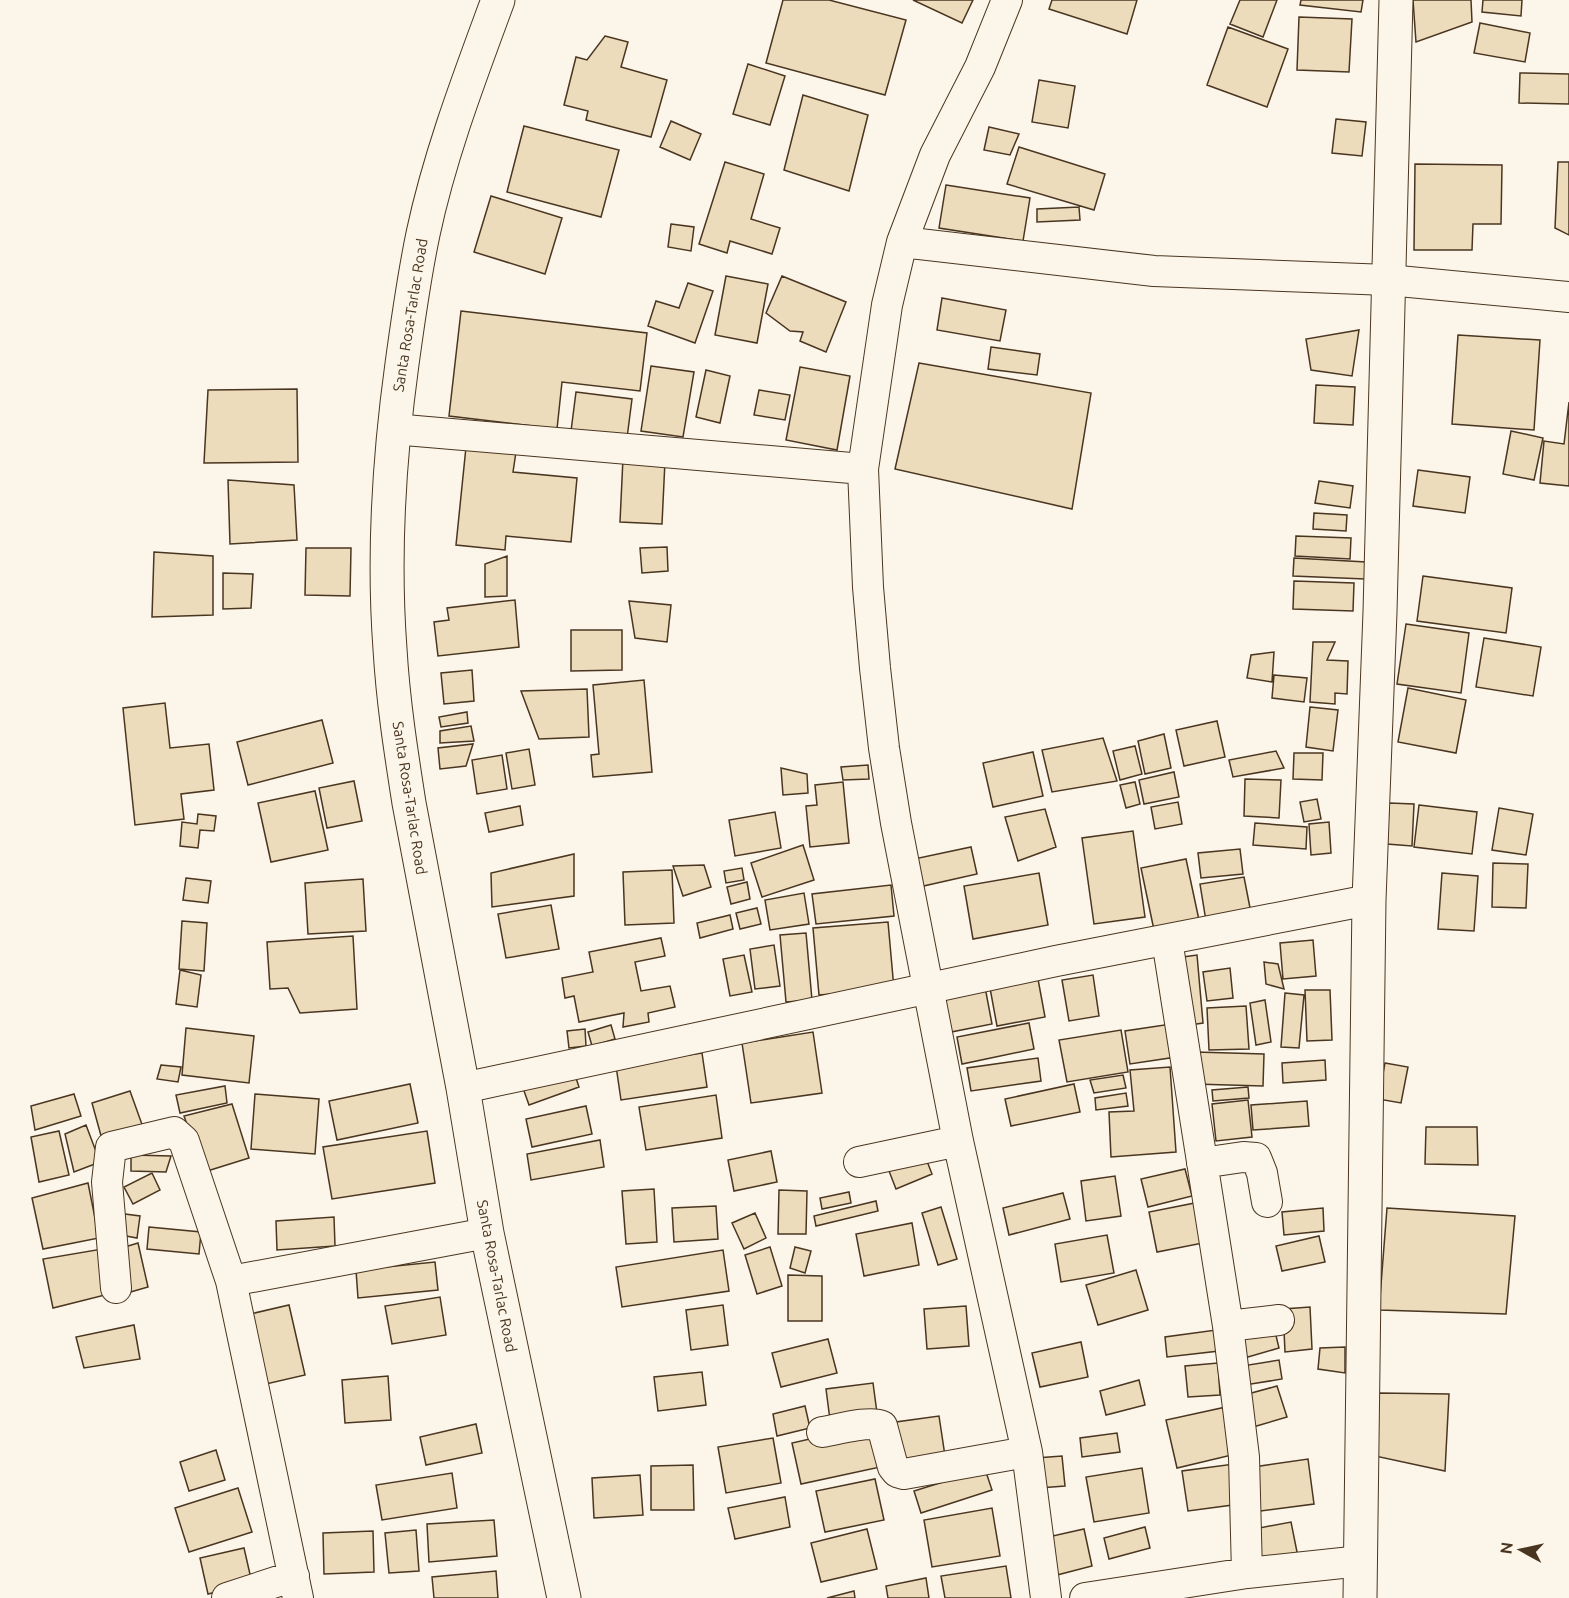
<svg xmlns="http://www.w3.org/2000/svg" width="1569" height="1598" font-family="Ubuntu,sans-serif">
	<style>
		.building { fill: #ecdcbc; stroke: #4a3520; stroke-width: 1.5 }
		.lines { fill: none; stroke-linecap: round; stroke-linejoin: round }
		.street-casing { stroke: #4a3520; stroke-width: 32 }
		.secondary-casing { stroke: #4a3520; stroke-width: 35 }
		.highway-casing { stroke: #4a3520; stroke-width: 35 }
		.street { stroke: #fbf6e9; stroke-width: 30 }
		.secondary { stroke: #fbf6e9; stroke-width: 33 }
		.highway { stroke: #fbf6e9; stroke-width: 33 }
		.labels { text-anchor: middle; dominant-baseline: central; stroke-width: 4.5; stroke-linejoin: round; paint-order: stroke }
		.street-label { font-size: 15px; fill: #4a3520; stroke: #fbf6e9 }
	</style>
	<rect width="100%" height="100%" fill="#fbf6e9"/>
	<path class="building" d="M 783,0 L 829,0 L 906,20 L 885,95 L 766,63 Z
		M 913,0 L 973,0 L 962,23 Z
		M 1052,0 L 1137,0 L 1127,34 L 1049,9 Z
		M 1240,0 L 1277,0 L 1263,37 L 1230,24 Z
		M 1301,0 L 1363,0 L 1361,12 L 1300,5 Z
		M 1413,0 L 1471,0 L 1472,22 L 1416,42 Z
		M 1483,0 L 1522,0 L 1521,16 L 1482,12 Z
		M 1299,17 L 1352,19 L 1349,72 L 1297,70 Z
		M 1480,23 L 1530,33 L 1525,62 L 1474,53 Z
		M 1228,27 L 1288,49 L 1267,107 L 1207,85 Z
		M 605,36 L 628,42 L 621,67 L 667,80 L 651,137 L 586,120 L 588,111 L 564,105 L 576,57 L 587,60 Z
		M 748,64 L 785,76 L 770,125 L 733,114 Z
		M 1520,73 L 1569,74 L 1569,104 L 1519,103 Z
		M 1039,80 L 1075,86 L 1068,128 L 1032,122 Z
		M 803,95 L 868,115 L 849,191 L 784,170 Z
		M 1336,119 L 1366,122 L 1362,156 L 1332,153 Z
		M 671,121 L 701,134 L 690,160 L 660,147 Z
		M 524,126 L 619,150 L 601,217 L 507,192 Z
		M 989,127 L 1019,134 L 1010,155 L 984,150 Z
		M 1019,147 L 1105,174 L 1094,210 L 1007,184 Z
		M 725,162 L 764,174 L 751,219 L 780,228 L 772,254 L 730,241 L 727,253 L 699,244 Z
		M 1558,162 L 1569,162 L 1569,235 L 1555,228 Z
		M 1415,164 L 1502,165 L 1501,224 L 1473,224 L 1472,250 L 1414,250 Z
		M 946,185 L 1030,198 L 1023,241 L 939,228 Z
		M 491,196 L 562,218 L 545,274 L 474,252 Z
		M 1079,207 L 1080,220 L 1037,222 L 1037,209 Z
		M 671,224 L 694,227 L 691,251 L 668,247 Z
		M 726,276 L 768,284 L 757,343 L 715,335 Z
		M 782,276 L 846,302 L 826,352 L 800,341 L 803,332 L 790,331 L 766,313 Z
		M 688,283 L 713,291 L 695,343 L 648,326 L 656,301 L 679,308 Z
		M 942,298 L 1006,310 L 1000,341 L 937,330 Z
		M 461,311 L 647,333 L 640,391 L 562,382 L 557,429 L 449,416 Z
		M 1359,330 L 1352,376 L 1311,370 L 1306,339 Z
		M 1458,335 L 1540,340 L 1534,430 L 1452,424 Z
		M 991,347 L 1040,354 L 1037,375 L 988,369 Z
		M 919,363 L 1091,393 L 1072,509 L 895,469 Z
		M 651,366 L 694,372 L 683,437 L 641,431 Z
		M 800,367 L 850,376 L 837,450 L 786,440 Z
		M 706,370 L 730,376 L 720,423 L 696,417 Z
		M 1316,385 L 1355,387 L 1353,425 L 1314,423 Z
		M 297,389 L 298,462 L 204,463 L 208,390 Z
		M 759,390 L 790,395 L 785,420 L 754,415 Z
		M 576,392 L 632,399 L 627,438 L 571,431 Z
		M 1569,402 L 1569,486 L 1540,483 L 1544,441 L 1564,444 Z
		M 1511,431 L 1543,438 L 1534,480 L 1503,474 Z
		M 466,447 L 516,452 L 513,472 L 577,478 L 571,542 L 506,536 L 505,550 L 456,545 Z
		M 623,458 L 665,461 L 662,524 L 620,522 Z
		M 1418,470 L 1470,477 L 1465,513 L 1413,506 Z
		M 228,480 L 294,485 L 297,540 L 230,544 Z
		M 1319,481 L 1353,486 L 1350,508 L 1315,503 Z
		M 1314,513 L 1347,515 L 1346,531 L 1313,529 Z
		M 1296,536 L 1351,538 L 1350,559 L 1295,556 Z
		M 667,547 L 668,571 L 642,573 L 640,548 Z
		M 306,548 L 351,548 L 350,596 L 305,595 Z
		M 154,552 L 213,556 L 213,615 L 152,617 Z
		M 507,556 L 507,596 L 485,597 L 485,564 Z
		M 1294,558 L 1366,562 L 1365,579 L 1293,576 Z
		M 223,573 L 253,574 L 251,608 L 223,609 Z
		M 1423,576 L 1512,588 L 1506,633 L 1417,621 Z
		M 1294,581 L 1354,583 L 1353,611 L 1293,609 Z
		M 515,600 L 519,647 L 438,656 L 434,622 L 449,620 L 447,608 Z
		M 629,601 L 671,605 L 667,642 L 635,638 Z
		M 1406,624 L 1469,633 L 1461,693 L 1397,684 Z
		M 571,630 L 622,630 L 622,670 L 571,671 Z
		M 1484,638 L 1541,647 L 1533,696 L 1476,687 Z
		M 1313,642 L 1335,642 L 1327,660 L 1348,661 L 1347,694 L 1335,693 L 1335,704 L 1310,702 Z
		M 1274,652 L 1272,682 L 1247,678 L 1251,655 Z
		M 472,670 L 474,701 L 444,704 L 441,673 Z
		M 1274,675 L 1307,678 L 1304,702 L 1272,698 Z
		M 644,680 L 652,772 L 593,777 L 591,755 L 599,754 L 593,685 Z
		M 1408,688 L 1466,700 L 1456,753 L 1398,742 Z
		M 587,689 L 589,737 L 539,739 L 521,691 Z
		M 165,703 L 170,748 L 209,744 L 214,790 L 181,794 L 184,819 L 135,825 L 123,708 Z
		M 1310,707 L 1338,710 L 1333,751 L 1306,747 Z
		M 467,712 L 468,723 L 441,727 L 439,717 Z
		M 322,720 L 333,763 L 248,785 L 237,742 Z
		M 1217,721 L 1225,757 L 1184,766 L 1176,730 Z
		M 471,726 L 474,741 L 440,743 L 440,731 Z
		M 1164,734 L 1171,768 L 1145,774 L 1138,741 Z
		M 1103,738 L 1117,781 L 1052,792 L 1042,750 Z
		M 473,744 L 466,766 L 440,769 L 438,748 Z
		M 1135,746 L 1142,774 L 1120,780 L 1113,751 Z
		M 529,749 L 535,785 L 512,789 L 506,753 Z
		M 1276,751 L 1284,768 L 1233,777 L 1229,760 Z
		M 1033,752 L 1043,796 L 993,807 L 983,763 Z
		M 1294,753 L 1323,753 L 1322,780 L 1293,779 Z
		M 502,755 L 507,789 L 477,794 L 472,760 Z
		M 868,765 L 869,779 L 843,780 L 841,767 Z
		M 781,768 L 807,774 L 808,793 L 783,795 Z
		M 1174,772 L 1179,797 L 1144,804 L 1139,780 Z
		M 1245,779 L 1281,780 L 1279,818 L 1244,816 Z
		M 354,781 L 362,821 L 327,828 L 319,788 Z
		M 843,782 L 849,843 L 810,847 L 806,806 L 817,805 L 815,785 Z
		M 1135,782 L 1140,804 L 1126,808 L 1120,785 Z
		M 315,791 L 328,850 L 271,862 L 258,803 Z
		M 1317,799 L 1321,819 L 1304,822 L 1300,802 Z
		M 1178,802 L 1182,824 L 1155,829 L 1151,807 Z
		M 1389,803 L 1414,804 L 1412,846 L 1387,844 Z
		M 1419,805 L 1477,812 L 1472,854 L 1414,847 Z
		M 520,806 L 523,825 L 489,832 L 485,813 Z
		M 1499,808 L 1533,814 L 1526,855 L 1492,850 Z
		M 1045,809 L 1056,847 L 1018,861 L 1005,817 Z
		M 775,812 L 781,848 L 735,856 L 729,820 Z
		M 198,814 L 216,816 L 214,831 L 200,830 L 198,848 L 180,846 L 182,822 L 197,824 Z
		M 1329,822 L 1331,853 L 1311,855 L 1309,824 Z
		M 1255,823 L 1307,827 L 1306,849 L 1253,845 Z
		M 1133,831 L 1145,917 L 1094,924 L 1082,838 Z
		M 803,845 L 814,880 L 762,897 L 751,863 Z
		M 971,847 L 977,874 L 919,887 L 914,859 Z
		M 1240,849 L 1243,874 L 1201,878 L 1198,853 Z
		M 574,854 L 574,896 L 492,907 L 491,873 Z
		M 1186,859 L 1199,920 L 1154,930 L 1141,868 Z
		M 1493,863 L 1528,864 L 1526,908 L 1492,907 Z
		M 704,865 L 711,887 L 683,896 L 673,866 Z
		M 742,868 L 744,880 L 726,883 L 724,871 Z
		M 672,870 L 674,923 L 625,925 L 623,872 Z
		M 1039,873 L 1048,925 L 973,939 L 964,886 Z
		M 1442,873 L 1478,876 L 1474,931 L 1438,929 Z
		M 1244,877 L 1251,913 L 1206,921 L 1200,884 Z
		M 186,878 L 211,881 L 208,903 L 183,900 Z
		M 363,879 L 366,931 L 308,934 L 305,883 Z
		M 747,882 L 750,899 L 731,904 L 727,887 Z
		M 891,885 L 894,916 L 816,924 L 812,894 Z
		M 804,893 L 809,924 L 770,930 L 765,900 Z
		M 551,905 L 559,949 L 506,958 L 498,914 Z
		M 757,908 L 761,924 L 740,929 L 736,913 Z
		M 730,915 L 733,929 L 700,938 L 697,923 Z
		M 182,921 L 207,923 L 204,971 L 179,969 Z
		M 888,922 L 894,989 L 819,995 L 813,928 Z
		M 806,933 L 812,1000 L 786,1002 L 780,935 Z
		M 353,936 L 357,1009 L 300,1013 L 288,988 L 270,989 L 267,942 Z
		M 661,938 L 665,956 L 635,962 L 641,991 L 670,986 L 675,1007 L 648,1013 L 649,1022 L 623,1027 L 624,1013 L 579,1022 L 574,996 L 565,998 L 562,978 L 593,972 L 589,952 Z
		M 1313,940 L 1316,976 L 1283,979 L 1280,943 Z
		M 774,945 L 780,986 L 755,989 L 750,949 Z
		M 744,955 L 752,992 L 730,996 L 723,959 Z
		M 1197,955 L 1203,1023 L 1190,1025 L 1183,957 Z
		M 1264,962 L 1278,964 L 1284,989 L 1266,984 Z
		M 1230,968 L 1233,998 L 1207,1001 L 1203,972 Z
		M 180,970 L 201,975 L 197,1007 L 176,1004 Z
		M 1093,975 L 1099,1016 L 1069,1021 L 1062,980 Z
		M 1038,979 L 1045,1017 L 997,1026 L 990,988 Z
		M 985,987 L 992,1024 L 951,1032 L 944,995 Z
		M 1305,990 L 1330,990 L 1332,1040 L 1307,1041 Z
		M 1285,993 L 1304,995 L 1299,1048 L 1281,1047 Z
		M 1265,1000 L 1271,1042 L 1256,1045 L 1250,1003 Z
		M 1246,1006 L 1249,1049 L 1209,1050 L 1207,1008 Z
		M 1029,1023 L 1034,1049 L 962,1064 L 957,1037 Z
		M 1171,1024 L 1176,1057 L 1130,1064 L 1125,1031 Z
		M 611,1025 L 615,1039 L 592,1046 L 588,1032 Z
		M 186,1028 L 254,1036 L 249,1083 L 182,1075 Z
		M 585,1029 L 586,1046 L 569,1048 L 567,1031 Z
		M 1121,1030 L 1128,1072 L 1067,1082 L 1059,1040 Z
		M 813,1032 L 822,1093 L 751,1103 L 742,1043 Z
		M 1195,1052 L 1264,1054 L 1263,1086 L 1194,1084 Z
		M 702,1053 L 707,1087 L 621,1100 L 616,1066 Z
		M 1038,1058 L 1041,1081 L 971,1091 L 967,1068 Z
		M 1325,1060 L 1326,1080 L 1283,1083 L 1282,1063 Z
		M 1385,1063 L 1408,1067 L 1401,1103 L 1378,1099 Z
		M 161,1065 L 181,1067 L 178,1082 L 157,1079 Z
		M 1170,1067 L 1176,1152 L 1111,1157 L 1109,1112 L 1134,1111 L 1130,1070 Z
		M 573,1069 L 579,1087 L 529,1105 L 523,1088 Z
		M 1123,1075 L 1126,1088 L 1094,1093 L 1090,1080 Z
		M 410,1084 L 418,1123 L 337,1140 L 329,1101 Z
		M 1074,1084 L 1080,1112 L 1011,1126 L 1005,1099 Z
		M 225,1086 L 227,1103 L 180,1113 L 176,1095 Z
		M 1248,1087 L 1249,1098 L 1213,1101 L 1212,1090 Z
		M 130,1091 L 144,1130 L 103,1143 L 92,1103 Z
		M 1126,1093 L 1128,1106 L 1096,1110 L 1095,1098 Z
		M 74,1094 L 81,1116 L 35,1130 L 31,1106 Z
		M 255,1094 L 319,1099 L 315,1154 L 251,1149 Z
		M 716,1095 L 722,1138 L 646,1150 L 639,1107 Z
		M 1248,1100 L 1252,1137 L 1216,1141 L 1212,1104 Z
		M 1307,1101 L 1309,1126 L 1253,1130 L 1251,1105 Z
		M 232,1104 L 249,1158 L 204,1172 L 184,1116 Z
		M 586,1106 L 592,1134 L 532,1147 L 526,1119 Z
		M 86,1125 L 100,1162 L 74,1172 L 65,1134 Z
		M 1426,1127 L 1477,1127 L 1478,1165 L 1425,1164 Z
		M 59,1131 L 69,1175 L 39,1182 L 31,1137 Z
		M 427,1131 L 435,1183 L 332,1199 L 323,1147 Z
		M 600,1140 L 604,1167 L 531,1180 L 527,1154 Z
		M 771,1151 L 777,1182 L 734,1191 L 728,1160 Z
		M 131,1155 L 171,1156 L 166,1172 L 131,1171 Z
		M 925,1156 L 932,1174 L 896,1189 L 889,1171 Z
		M 1185,1169 L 1192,1196 L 1148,1207 L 1141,1179 Z
		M 152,1173 L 160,1190 L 133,1204 L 124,1187 Z
		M 1115,1176 L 1121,1216 L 1086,1221 L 1081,1181 Z
		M 88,1183 L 99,1238 L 43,1249 L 32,1198 Z
		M 654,1189 L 657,1242 L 626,1244 L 622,1191 Z
		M 779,1190 L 807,1191 L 806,1234 L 778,1234 Z
		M 849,1192 L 851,1203 L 822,1209 L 820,1198 Z
		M 1063,1193 L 1070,1219 L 1009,1235 L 1003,1208 Z
		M 876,1201 L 878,1211 L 816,1226 L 814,1216 Z
		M 1200,1202 L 1208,1242 L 1157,1252 L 1149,1212 Z
		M 716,1206 L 718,1239 L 674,1242 L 672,1208 Z
		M 941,1207 L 957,1259 L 938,1265 L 922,1213 Z
		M 1323,1208 L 1324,1231 L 1284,1235 L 1282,1212 Z
		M 1387,1208 L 1515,1216 L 1506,1314 L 1379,1310 Z
		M 117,1213 L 140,1216 L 137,1238 L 115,1234 Z
		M 755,1213 L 766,1238 L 744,1249 L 732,1223 Z
		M 334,1217 L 335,1246 L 277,1250 L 276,1221 Z
		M 912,1223 L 919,1265 L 864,1276 L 856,1234 Z
		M 149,1227 L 201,1232 L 199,1254 L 147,1249 Z
		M 1107,1235 L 1114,1273 L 1061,1282 L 1055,1244 Z
		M 1319,1236 L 1325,1262 L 1282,1271 L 1276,1246 Z
		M 138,1243 L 148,1287 L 127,1293 L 115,1250 Z
		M 770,1247 L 782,1286 L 757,1294 L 745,1255 Z
		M 795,1247 L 811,1251 L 805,1273 L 790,1268 Z
		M 102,1249 L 109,1294 L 53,1308 L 43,1259 Z
		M 723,1250 L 729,1291 L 622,1307 L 616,1267 Z
		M 435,1262 L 438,1290 L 358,1298 L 356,1270 Z
		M 1136,1270 L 1148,1310 L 1098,1325 L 1086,1285 Z
		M 788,1275 L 822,1276 L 822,1321 L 788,1321 Z
		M 440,1297 L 446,1335 L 392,1344 L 385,1306 Z
		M 289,1305 L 305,1375 L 249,1388 L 233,1318 Z
		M 723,1305 L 728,1345 L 691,1350 L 686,1310 Z
		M 966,1306 L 969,1346 L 927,1349 L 924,1309 Z
		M 1310,1307 L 1312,1349 L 1285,1352 L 1283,1309 Z
		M 1272,1319 L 1279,1348 L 1241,1359 L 1234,1329 Z
		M 134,1325 L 140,1359 L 84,1368 L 76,1337 Z
		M 1216,1330 L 1219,1351 L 1167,1357 L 1165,1337 Z
		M 828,1339 L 837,1373 L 781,1387 L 772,1353 Z
		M 1081,1342 L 1088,1377 L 1040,1387 L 1032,1353 Z
		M 1345,1347 L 1345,1373 L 1318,1369 L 1320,1348 Z
		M 1279,1360 L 1282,1379 L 1245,1385 L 1242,1366 Z
		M 1218,1363 L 1220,1395 L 1188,1397 L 1185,1366 Z
		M 702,1372 L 706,1405 L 658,1411 L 654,1377 Z
		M 388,1376 L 391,1420 L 345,1423 L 342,1380 Z
		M 1139,1380 L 1145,1405 L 1106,1415 L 1100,1391 Z
		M 873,1383 L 877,1413 L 830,1420 L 826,1389 Z
		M 1277,1386 L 1287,1417 L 1253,1427 L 1244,1395 Z
		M 1379,1393 L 1449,1394 L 1445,1471 L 1375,1456 Z
		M 805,1406 L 810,1428 L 777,1436 L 773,1414 Z
		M 1226,1407 L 1236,1454 L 1177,1468 L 1166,1420 Z
		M 939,1416 L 945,1456 L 902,1463 L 896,1422 Z
		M 476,1424 L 482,1453 L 426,1465 L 420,1437 Z
		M 876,1424 L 885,1466 L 801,1484 L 792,1443 Z
		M 1117,1433 L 1120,1452 L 1082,1457 L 1080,1438 Z
		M 773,1438 L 781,1483 L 726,1493 L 718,1447 Z
		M 216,1450 L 225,1480 L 189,1491 L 180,1462 Z
		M 1062,1456 L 1065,1486 L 1039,1488 L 1036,1458 Z
		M 1308,1459 L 1314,1504 L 1253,1512 L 1247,1468 Z
		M 1234,1464 L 1240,1504 L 1188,1511 L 1182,1471 Z
		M 693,1465 L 694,1510 L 651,1510 L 651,1466 Z
		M 1142,1468 L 1149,1513 L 1094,1522 L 1086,1477 Z
		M 985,1469 L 992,1490 L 921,1513 L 914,1491 Z
		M 452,1473 L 457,1508 L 382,1520 L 376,1485 Z
		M 640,1475 L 643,1515 L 594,1518 L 592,1478 Z
		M 875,1479 L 884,1520 L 825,1532 L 816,1491 Z
		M 238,1488 L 252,1532 L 189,1552 L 175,1508 Z
		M 785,1497 L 790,1527 L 735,1539 L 728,1508 Z
		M 992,1508 L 1000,1556 L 932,1567 L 924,1520 Z
		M 494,1520 L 497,1556 L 429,1562 L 427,1524 Z
		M 1291,1522 L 1298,1557 L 1260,1564 L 1254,1529 Z
		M 1145,1527 L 1150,1548 L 1109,1559 L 1104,1538 Z
		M 867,1529 L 877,1569 L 821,1582 L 811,1543 Z
		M 1084,1529 L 1092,1566 L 1057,1575 L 1048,1537 Z
		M 416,1530 L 419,1571 L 389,1573 L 385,1533 Z
		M 373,1531 L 374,1572 L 324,1574 L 323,1533 Z
		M 244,1548 L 252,1583 L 208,1594 L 200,1558 Z
		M 1006,1566 L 1011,1598 L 945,1598 L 941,1576 Z
		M 496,1571 L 498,1598 L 434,1598 L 432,1577 Z
		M 926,1578 L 929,1598 L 888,1598 L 886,1586 Z
		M 854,1591 L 855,1598 L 827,1598 Z"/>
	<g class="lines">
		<defs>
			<path id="street" d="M 1007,0 L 980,67 L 935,155 L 902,242 L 887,305 L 863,469 L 868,587 L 875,668 L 884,748 L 896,823 L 958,1141 L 1027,1452 L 1046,1598
				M 902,242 L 1154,271 L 1388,280 L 1569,297
				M 393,429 L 863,469
				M 1167,940 L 1228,1326 L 1244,1457 L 1247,1573
				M 463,1088 L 1056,961 L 1369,900
				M 859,1162 L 958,1141
				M 1202,1163 L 1243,1157 L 1256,1158 L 1262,1173 L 1267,1202
				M 116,1288 L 107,1182 L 111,1147 L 174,1132 L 184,1141 L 231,1281
				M 1228,1326 L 1279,1320
				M 822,1432 C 836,1430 869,1420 882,1426 L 893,1467 L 897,1472 L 904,1474 L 1027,1452
				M 227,1598 L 294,1576
				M 298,1598 L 231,1281 L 487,1233
				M 1085,1598 L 1247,1573 L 1361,1561"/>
			<path id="secondary" d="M 1360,1598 L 1369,900 L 1380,612 L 1396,0"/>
			<path id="highway" d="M 498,0 C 470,76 440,154 423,234 C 414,277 408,320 402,364 C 389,458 383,554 390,649 C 393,701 401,752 409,803 L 463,1088 L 487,1233 L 564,1598"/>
		</defs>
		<use href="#street" class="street-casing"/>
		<use href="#secondary" class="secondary-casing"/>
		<use href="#highway" class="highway-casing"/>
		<use href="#street" class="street"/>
		<use href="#secondary" class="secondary"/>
		<use href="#highway" class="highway"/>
	</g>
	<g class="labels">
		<g class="street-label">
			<text transform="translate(410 315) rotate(-81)">Santa Rosa-Tarlac Road</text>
			<text transform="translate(410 798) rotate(81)">Santa Rosa-Tarlac Road</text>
			<text transform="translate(497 1276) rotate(79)">Santa Rosa-Tarlac Road</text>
		</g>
	</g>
	<g transform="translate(1521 1550) rotate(278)" stroke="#fbf6e9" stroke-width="4.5" paint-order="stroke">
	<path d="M0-4.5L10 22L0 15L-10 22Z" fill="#4a3520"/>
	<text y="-9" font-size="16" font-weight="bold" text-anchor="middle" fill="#4a3520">N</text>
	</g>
</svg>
